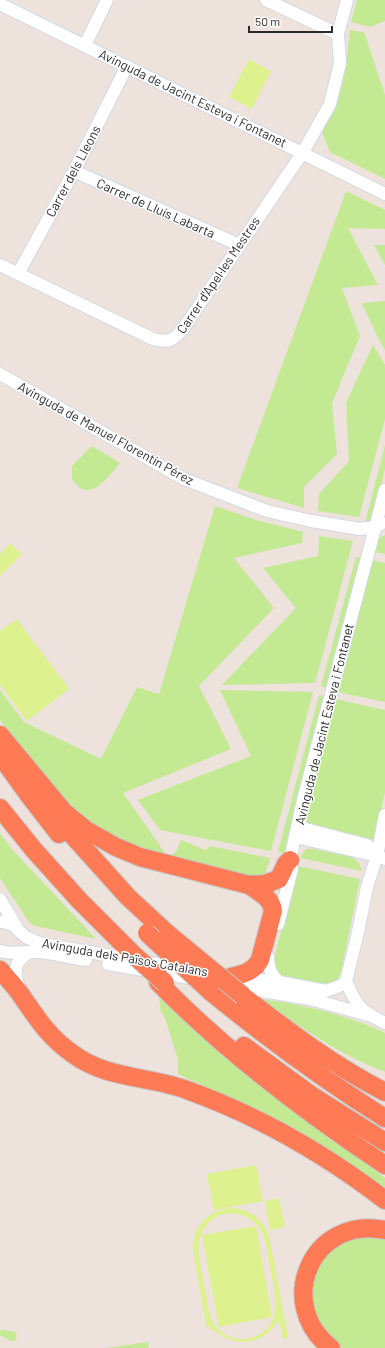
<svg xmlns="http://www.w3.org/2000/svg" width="385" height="1348" font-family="Barlow,sans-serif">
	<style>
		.green { fill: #c3ea93 }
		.pitch { fill: #ddf28e; fill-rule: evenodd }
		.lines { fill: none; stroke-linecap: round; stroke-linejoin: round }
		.minor-casing { stroke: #d1d9e5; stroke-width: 14 }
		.highway-casing { stroke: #c4c4c4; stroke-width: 20 }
		.minor { stroke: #fff; stroke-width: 12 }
		.highway { stroke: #ff7b56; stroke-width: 18 }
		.highway-bridge-casing { stroke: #c4c4c4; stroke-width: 20; stroke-linecap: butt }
		.highway-bridge { stroke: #ff7b56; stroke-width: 18 }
		.labels { text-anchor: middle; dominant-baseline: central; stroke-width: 3; stroke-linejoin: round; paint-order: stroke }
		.street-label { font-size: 13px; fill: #2b2b2b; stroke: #fff }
	</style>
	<rect width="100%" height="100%" fill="#eee2dc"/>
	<path class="green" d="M 357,0 L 385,0 L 385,21 L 370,27 L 351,22 Z
		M 350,30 L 364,32 L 385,95 L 385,179 L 330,152 L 322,132 L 337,104 L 345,73 Z
		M 346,191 L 385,210 L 385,229 L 348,228 L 378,285 L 342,288 L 360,336 L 332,403 L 337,454 L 304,487 L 304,508 L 237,488 Z
		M 374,245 L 385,245 L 385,265 Z
		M 385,301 L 385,350 L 377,336 L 362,303 Z
		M 373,345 L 385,365 L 385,419 L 359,517 L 318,511 L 319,494 L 349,461 L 346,403 Z
		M 385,445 L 385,469 L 372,520 L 370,522 L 365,523 Z
		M 92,446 L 120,463 C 106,479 90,505 72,479 L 72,466 Z
		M 215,506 L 253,519 L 303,532 L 302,543 L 234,558 L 274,608 L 199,686 L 231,749 L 123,793 L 168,857 L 134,847 L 86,822 L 34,769 L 0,720 L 0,690 L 24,722 L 101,759 L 137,687 L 159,694 Z
		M 385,535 L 385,554 L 374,552 L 378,539 Z
		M 319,536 L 353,541 L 315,683 L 222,685 L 296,608 L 263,568 L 318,556 Z
		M 356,557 L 362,558 L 328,688 L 321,686 Z
		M 372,560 L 385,563 L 385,702 L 337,692 Z
		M 220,690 L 313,692 L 271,851 L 160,830 L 138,800 L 251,756 Z
		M 319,695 L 326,696 L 284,853 L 278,852 Z
		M 335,699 L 385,710 L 385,792 L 376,836 L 373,839 L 369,841 L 309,827 L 304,820 Z
		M 0,833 L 11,848 L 96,939 L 35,926 L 29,922 L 0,878 Z
		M 181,840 L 206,850 L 210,846 L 270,858 L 264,878 L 250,878 L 168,858 L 176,852 Z
		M 308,848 L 352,857 L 359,863 L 362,871 L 300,858 L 304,851 Z
		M 298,866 L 360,879 L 341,972 L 337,981 L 331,986 L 285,978 L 278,975 L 273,962 Z
		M 159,998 L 240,1069 L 289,1108 L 385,1178 L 385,1195 L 273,1118 L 178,1074 L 178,1060 L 165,1018 L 161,1012 Z
		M 261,999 C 301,1004 349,1015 385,1033 L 385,1072 C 340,1055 300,1027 261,999 Z
		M 355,1235 L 385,1238 L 385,1348 L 343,1348 L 337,1344 L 327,1336 L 310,1304 L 309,1293 L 322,1256 Z
		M 0,1330 L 13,1331 L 17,1334 L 16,1340 L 11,1341 L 0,1335 Z
		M 148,1342 L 149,1348 L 106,1348 Z"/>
	<path class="pitch" d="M 249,59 L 271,71 L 252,109 L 229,97 Z
		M 11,543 L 22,554 L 0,576 L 0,554 Z
		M 17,619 L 69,689 L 27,721 L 0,685 L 0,631 Z
		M 256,1165 L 263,1201 L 214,1210 L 207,1174 Z
		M 279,1198 L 285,1227 L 270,1230 L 265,1201 Z
		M 229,1208 C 249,1208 266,1220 270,1240 L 288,1338 L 283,1339 L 279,1320 C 262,1348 229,1348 208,1325 L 209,1329 L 207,1330 L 193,1251 C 191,1229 207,1211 229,1208 ZM 232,1213 C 242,1214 252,1218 258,1226 C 267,1237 267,1254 270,1267 C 274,1290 284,1320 260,1334 C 251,1339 242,1340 233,1338 C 221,1335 212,1324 209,1312 L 198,1251 L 199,1240 L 203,1230 L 210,1221 L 220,1215 Z
		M 256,1226 L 272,1317 L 219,1327 L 202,1235 Z"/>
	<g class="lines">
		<defs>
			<path id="minor" d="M 266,0 L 338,34
				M 0,4 L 385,194
				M 85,45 L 107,0
				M 74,171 L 239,245
				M 0,265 L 153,339 C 168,343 173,341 183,329 L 303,152 L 330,104 L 340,63 L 338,34 L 347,0
				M 18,274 L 74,171 L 127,66
				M 0,374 L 184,479 L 267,511 L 311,521 L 360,529 L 376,527 L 382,523
				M 298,823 L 305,829 L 367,845 L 377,856
				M 296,837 L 377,856 L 385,859
				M 0,899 L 16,926
				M 0,922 C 17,923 14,928 25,936 C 30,940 37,942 43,944 L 186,969
				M 278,924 L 292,869 L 290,860 L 303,800 L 331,694 L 385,490
				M 0,951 C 12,955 25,951 38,952 C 54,953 70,958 86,960
				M 268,957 C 268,968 271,975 279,982
				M 108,964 L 196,979
				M 237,977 L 279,982 L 326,991 L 342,985 L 346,981 L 358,932 L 367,887 L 377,856 L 385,815
				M 346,981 C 356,1006 361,1011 385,1023
				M 232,986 L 310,999 L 368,1015
				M 20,989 C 13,972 13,963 29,952"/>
			<path id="highway" d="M 0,735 L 64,812 L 86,830 L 116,847 L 140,857 L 249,885 L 265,884 L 279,879 L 286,864 L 290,860
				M 0,755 L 28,794 L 59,834
				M 0,808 L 34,850 L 79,900 L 136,957
				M 56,817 L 128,897 L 168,934
				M 0,970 C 8,979 17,988 23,998 C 38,1020 50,1038 73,1054 C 106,1079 150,1076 187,1090 C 259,1116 325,1154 385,1200
				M 231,977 C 244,974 253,972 260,960 L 273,911 C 272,898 259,892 249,885
				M 158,982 C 226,1052 304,1111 385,1165
				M 210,991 C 266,1037 324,1080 385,1118
				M 243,996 C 288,1031 334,1066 385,1092
				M 244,1046 L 311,1095 L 385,1142
				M 331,1348 C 274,1303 312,1215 385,1230"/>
		</defs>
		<use href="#minor" class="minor-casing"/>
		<use href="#highway" class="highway-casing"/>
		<use href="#minor" class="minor"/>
		<use href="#highway" class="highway"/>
		<defs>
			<path id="highway-bridge" d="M 147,933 L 210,991
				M 168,934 L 243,996
				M 136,957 L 165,983"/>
		</defs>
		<use href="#highway-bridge" class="highway-bridge-casing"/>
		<use href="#highway-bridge" class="highway-bridge"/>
	</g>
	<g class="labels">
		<g class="street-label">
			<text transform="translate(193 98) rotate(26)">Avinguda de Jacint Esteva i Fontanet</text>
			<text transform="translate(73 171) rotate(-62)">Carrer dels Lleons</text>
			<text transform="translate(156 208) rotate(24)">Carrer de Lluís Labarta</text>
			<text transform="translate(218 275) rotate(-56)">Carrer d'Apel·les Mestres</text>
			<text transform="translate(106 433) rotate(29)">Avinguda de Manuel Florentín Pérez</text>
			<text transform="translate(324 724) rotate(-76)">Avinguda de Jacint Esteva i Fontanet</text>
			<text transform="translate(125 957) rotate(10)">Avinguda dels Països Catalans</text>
		</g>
	</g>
	<path d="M249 26v6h83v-6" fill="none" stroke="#2b2b2b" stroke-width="2"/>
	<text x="255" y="26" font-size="12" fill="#2b2b2b" stroke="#ffffff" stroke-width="3" paint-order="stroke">50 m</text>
</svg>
